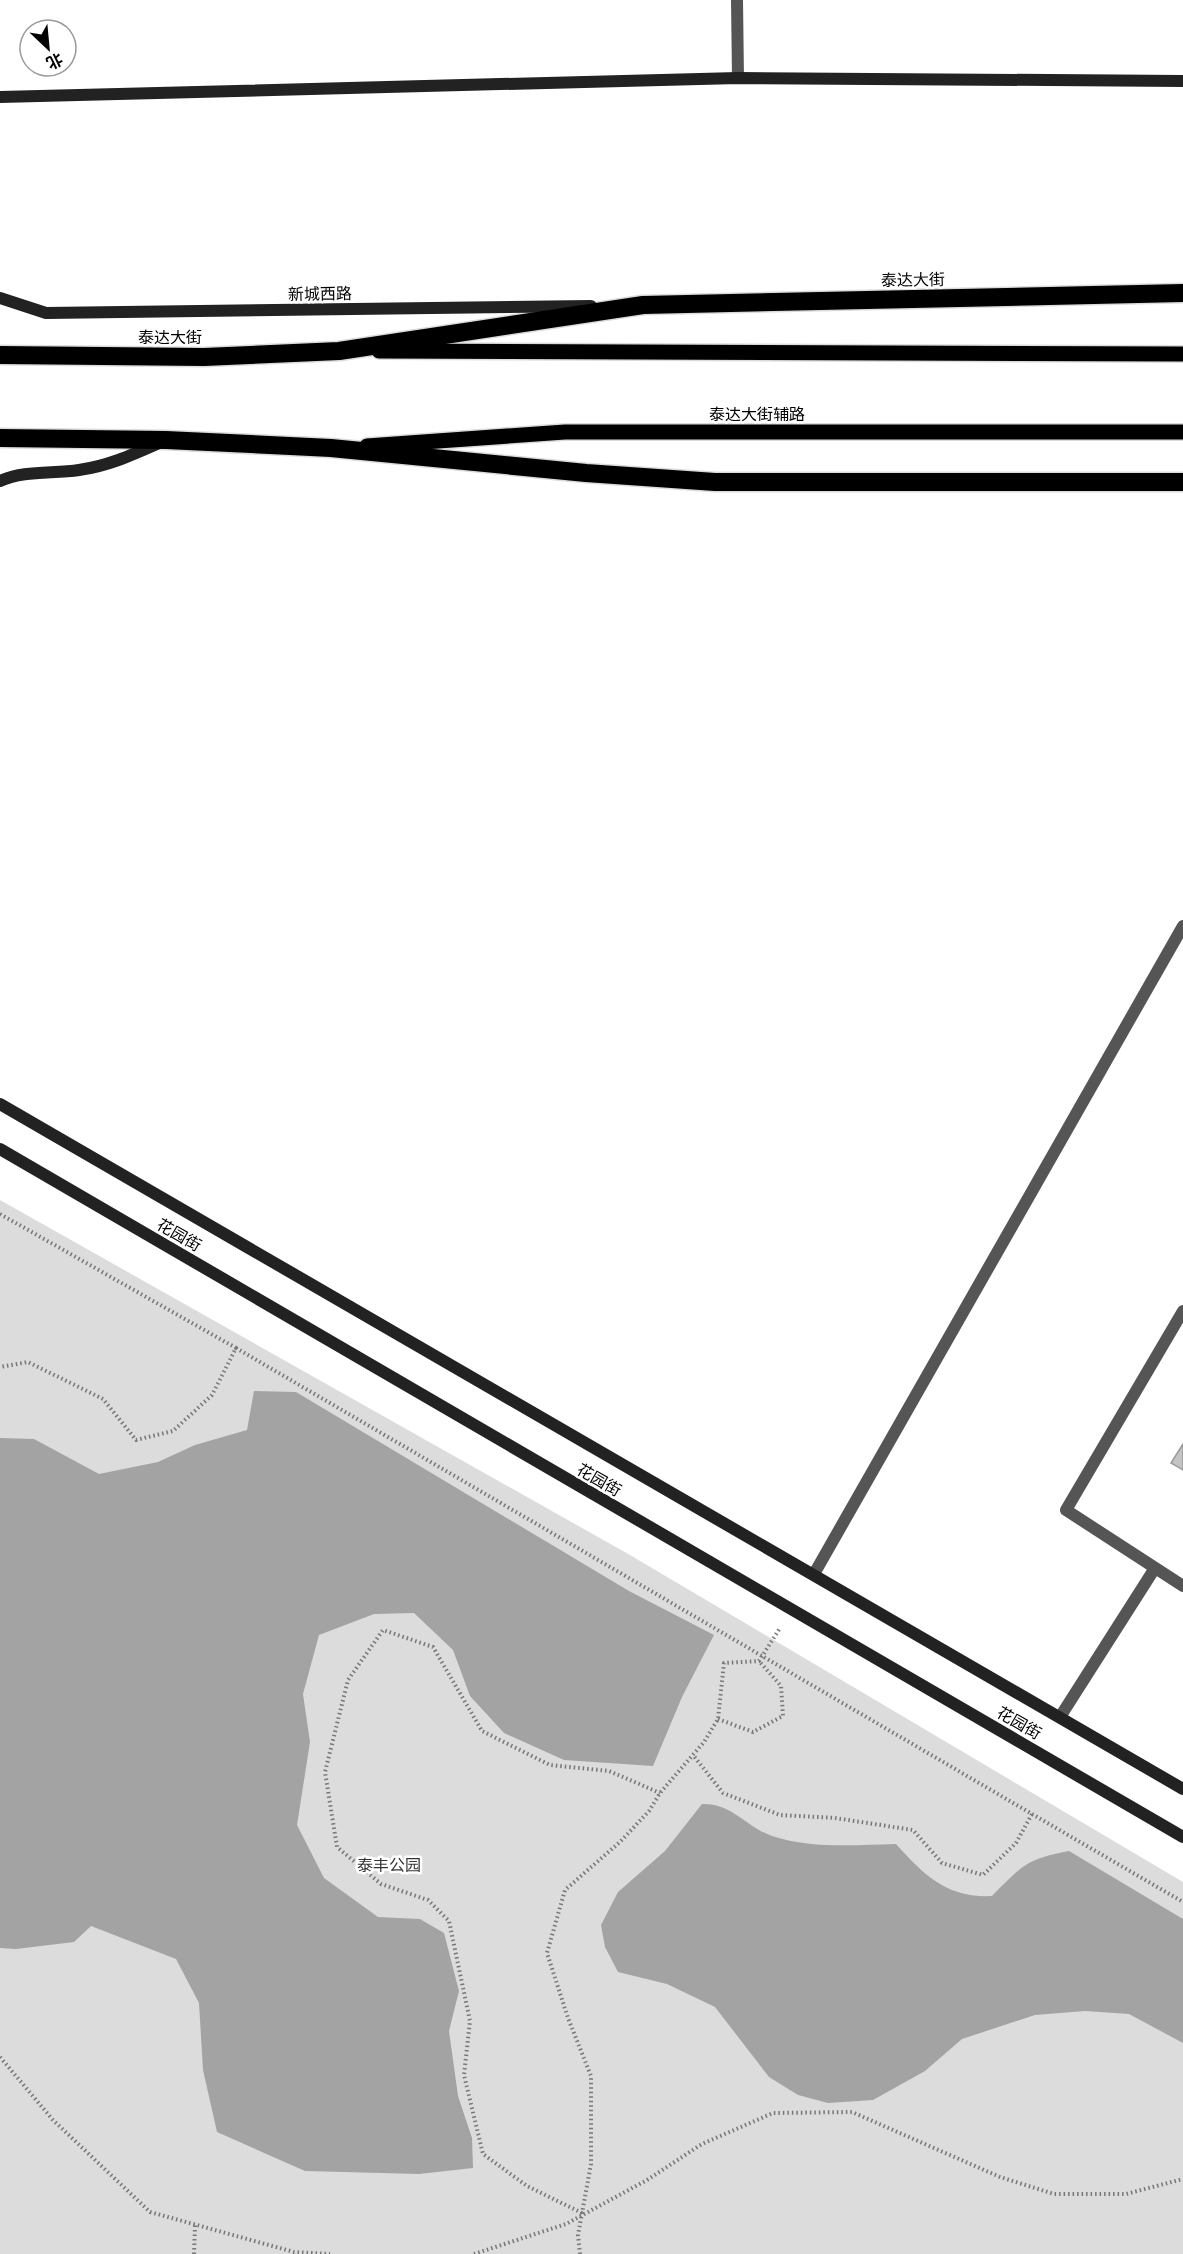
<svg xmlns="http://www.w3.org/2000/svg" width="1183" height="2254" font-family="'Space Grotesk','Noto Sans SC',sans-serif">
	<style>
		.green { fill: #dcdcdc }
		.water { fill: #a3a3a3 }
		.building { fill: #c4c4c4; stroke: #999; stroke-width: 1.5 }
		.lines { fill: none; stroke-linecap: round; stroke-linejoin: round }
		.primary-casing { stroke: #dbdbdb; stroke-width: 18 }
		.highway-casing { stroke: #dbdbdb; stroke-width: 21 }
		.path { stroke: #777; stroke-width: 4; stroke-dasharray: 1.5 3; stroke-linecap: butt }
		.lane { stroke: #555; stroke-width: 12 }
		.street { stroke: #555; stroke-width: 12 }
		.secondary { stroke: #222; stroke-width: 12 }
		.primary { stroke: #000; stroke-width: 15 }
		.highway { stroke: #000; stroke-width: 18 }
		.labels { text-anchor: middle; dominant-baseline: central; stroke-width: 5; stroke-linejoin: round; paint-order: stroke }
		.street-label { font-size: 16px; fill: #000; stroke: #fff }
		.park-label { font-size: 16px; fill: #333; stroke: #fff }
	</style>
	<rect width="100%" height="100%" fill="#fff"/>
	<path class="green" d="M 0,1200 L 630,1555 L 1183,1882 L 1183,2254 L 0,2254 Z"/>
	<path class="water" d="M 254,1391 L 296,1392 L 629,1591 L 714,1635 L 682,1697 L 653,1766 L 564,1760 L 504,1733 L 470,1696 L 453,1650 L 414,1613 L 374,1614 L 319,1635 L 303,1694 L 310,1742 L 297,1825 L 324,1878 L 378,1917 L 420,1919 L 444,1933 L 459,1991 L 449,2031 L 458,2096 L 472,2138 L 473,2168 L 419,2174 L 305,2171 L 217,2132 L 203,2070 L 199,2003 L 176,1959 L 91,1926 L 74,1942 L 16,1949 L 0,1948 L 0,1438 L 34,1439 L 99,1474 L 158,1462 L 195,1445 L 247,1430 Z
		M 702,1804 C 732,1803 746,1827 772,1836 C 812,1849 855,1845 896,1844 C 925,1876 947,1898 992,1896 C 1022,1866 1026,1859 1069,1851 L 1183,1919 L 1183,2043 L 1129,2014 L 1085,2011 L 1035,2015 L 962,2039 L 925,2071 L 873,2100 L 828,2103 L 798,2095 L 769,2077 L 715,2007 L 667,1984 L 618,1972 L 605,1947 L 601,1925 L 618,1892 L 665,1851 Z"/>
	<path class="building" d="M 1183,1444 L 1183,1470 L 1171,1463 Z"/>
	<g class="lines">
		<defs>
			<path id="primary" d="M 379,351 L 1183,354
				M 367,446 L 565,432 L 1183,432"/>
			<path id="highway" d="M 0,355 L 204,357 L 339,351 L 643,305 L 1183,293
				M 0,438 L 166,440 L 331,448 L 586,473 L 715,482 L 1183,482"/>
		</defs>
		<use href="#primary" class="primary-casing"/>
		<use href="#highway" class="highway-casing"/>
		<path class="path" d="M 0,1214 L 236,1348 L 212,1395 L 173,1431 L 136,1440 L 103,1399 L 28,1362 L 0,1367
			M 236,1348 L 1032,1814 L 1016,1843 L 983,1875 L 942,1863 L 913,1830 L 835,1818 L 780,1815 L 723,1793 L 693,1755
			M 718,1719 L 753,1732 L 783,1716 L 781,1686 L 759,1661
			M 1032,1814 L 1183,1902
			M 0,2057 L 53,2120 L 150,2212 L 294,2252 L 330,2254
			M 582,2213 L 527,2186 L 483,2154 L 464,2075 L 470,2021 L 449,1921 L 428,1900 L 381,1884 L 337,1847 L 325,1772 L 348,1680 L 383,1630 L 433,1647 L 482,1731 L 550,1765 L 609,1771 L 660,1793
			M 194,2254 L 195,2225
			M 474,2254 L 566,2224 L 647,2180 L 702,2144 L 773,2113 L 852,2112 L 1000,2177 L 1054,2194 L 1126,2194 L 1183,2179
			M 580,2254 L 578,2235 L 591,2164 L 591,2076 L 568,2018 L 547,1953 L 565,1890 L 621,1841 L 649,1811 L 660,1793 L 704,1742 L 718,1719 L 724,1663 L 759,1661 L 780,1628"/>
		<path class="lane" d="M 1183,1311 L 1066,1510 L 1183,1586
			M 1060,1717 L 1155,1568"/>
		<path class="street" d="M 737,0 L 738,78
			M 814,1574 L 1183,926"/>
		<path class="secondary" d="M 0,97 L 738,78 L 1183,81
			M 0,298 L 46,313 L 591,306
			M 0,481 C 24,470 53,474 79,470 C 108,466 132,455 159,443
			M 0,1104 L 1183,1789
			M 0,1149 L 1183,1837"/>
		<use href="#primary" class="primary"/>
		<use href="#highway" class="highway"/>
	</g>
	<g class="labels">
		<g class="street-label">
			<text transform="translate(913 280) rotate(-1)">泰达大街</text>
			<text transform="translate(320 294) rotate(-1)">新城西路</text>
			<text x="170" y="337">泰达大街</text>
			<text x="757" y="414">泰达大街辅路</text>
			<text transform="translate(179 1235) rotate(30)">花园街</text>
			<text transform="translate(599 1480) rotate(30)">花园街</text>
			<text transform="translate(1019 1723) rotate(30)">花园街</text>
		</g>
		<g class="park-label">
			<text x="389" y="1865">泰丰公园</text>
		</g>
	</g>
	<g transform="translate(48 48) rotate(154)"><circle r="28" fill="#ffffff" stroke="#999999" stroke-width="1.5"/>
	<path d="M0-4.5L10 22L0 15L-10 22Z" fill="#000000"/>
	<text y="-9" font-size="16" font-weight="bold" text-anchor="middle" fill="#000000">北</text>
	</g>
</svg>
